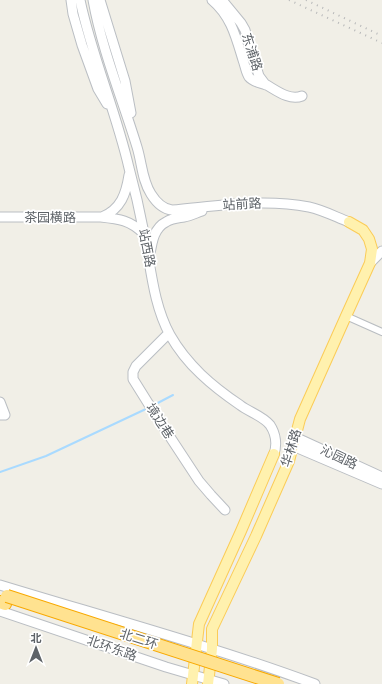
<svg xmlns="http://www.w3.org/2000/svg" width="382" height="684" font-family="'Archivo Narrow','Noto Sans SC',sans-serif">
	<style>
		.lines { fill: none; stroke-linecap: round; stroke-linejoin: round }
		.stream { stroke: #a9daff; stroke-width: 2 }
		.street-casing { stroke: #b9bdc1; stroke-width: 8 }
		.secondary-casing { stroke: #babec3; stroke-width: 11 }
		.primary-casing { stroke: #fbcc57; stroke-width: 12 }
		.highway-casing { stroke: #f8a900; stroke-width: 14 }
		.street { stroke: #fff; stroke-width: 6 }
		.secondary { stroke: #fff; stroke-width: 9 }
		.primary { stroke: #fff1ae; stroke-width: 10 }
		.highway { stroke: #ffe290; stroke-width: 12 }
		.rail { stroke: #b6b7b8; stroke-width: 2; stroke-dasharray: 1 5; stroke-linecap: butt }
		.highway-bridge-casing { stroke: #f8a900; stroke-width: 14; stroke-linecap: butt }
		.highway-bridge { stroke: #ffe290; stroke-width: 12 }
		.labels { text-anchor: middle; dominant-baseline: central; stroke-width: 3.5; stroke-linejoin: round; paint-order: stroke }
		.street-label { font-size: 13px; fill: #5e6368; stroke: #fff }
	</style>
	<rect width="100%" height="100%" fill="#f1efe7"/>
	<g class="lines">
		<path class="stream" d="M 152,406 L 173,395
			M 0,472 L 46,456 L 148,408"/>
		<defs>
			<path id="street" d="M 346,316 L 382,332"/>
			<path id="secondary" d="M 71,0 L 73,14 L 82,45 L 98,89 L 107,104
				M 80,0 C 92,57 116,111 129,168 C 135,190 140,212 144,233 C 151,267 153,304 170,335 C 187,365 212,386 240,405 C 249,412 263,416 270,425 C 276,434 277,445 274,454
				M 93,0 C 102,50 122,98 137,147 C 142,163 142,180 151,194 C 156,202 162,209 172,210 C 218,206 264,198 309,207 C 323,210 336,217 349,222
				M 100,0 L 125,81 L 131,113
				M 212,0 C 231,16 236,37 243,60 C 245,65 246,73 249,77 C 253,82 261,83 266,85
				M 222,0 L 241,23 L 245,30 L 259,76 L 265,84 C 276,90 289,101 302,96
				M 0,217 L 100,217 C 119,219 130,220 144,234
				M 102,217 C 121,209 126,194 129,175
				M 150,254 C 152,242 154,228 166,222 C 172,218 178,218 184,217 C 190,216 196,213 202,211
				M 370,263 L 382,251
				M 169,333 L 136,366 L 133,372 L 133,379 L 153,411 L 199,481 L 211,495 L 225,510
				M 0,402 L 5,415 L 0,415
				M 295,437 L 382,477
				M 293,446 L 382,484
				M 0,585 C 105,617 212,646 315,684
				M 0,611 L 166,667 L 224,684"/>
			<path id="primary" d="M 192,684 L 199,624 L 241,531 L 274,454
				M 208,684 L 212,649 L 212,629 L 256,536 L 289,461 L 300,419 L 346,316 L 370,263 L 372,249 L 369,239 L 363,230 L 349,222"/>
			<path id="highway" d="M 0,602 L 5,604"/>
		</defs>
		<use href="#street" class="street-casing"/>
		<use href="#secondary" class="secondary-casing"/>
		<use href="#primary" class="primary-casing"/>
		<use href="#highway" class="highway-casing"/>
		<use href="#street" class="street"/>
		<use href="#secondary" class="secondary"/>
		<use href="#primary" class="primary"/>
		<use href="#highway" class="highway"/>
		<path class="rail" d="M 289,0 L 382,43
			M 306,0 L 378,34"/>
		<defs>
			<path id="highway-bridge" d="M 7,596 L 278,684"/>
		</defs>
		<use href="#highway-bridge" class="highway-bridge-casing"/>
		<use href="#highway-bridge" class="highway-bridge"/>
	</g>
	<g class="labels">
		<g class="street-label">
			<text transform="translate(252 52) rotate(72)">东浦路</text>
			<text transform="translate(242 204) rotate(-3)">站前路</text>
			<text x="50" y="217">茶园横路</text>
			<text transform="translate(147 248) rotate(79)">站西路</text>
			<text transform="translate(160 421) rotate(57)">境边巷</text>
			<text transform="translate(291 448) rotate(-73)">华林路</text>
			<text transform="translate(339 457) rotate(25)">沁园路</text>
			<text transform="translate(139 639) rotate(18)">北二环</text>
			<text transform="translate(112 648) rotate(19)">北环东路</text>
		</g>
	</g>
	<g transform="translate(36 648)" stroke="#ffffff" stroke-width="3" paint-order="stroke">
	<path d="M0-3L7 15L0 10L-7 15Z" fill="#5e6368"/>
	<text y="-6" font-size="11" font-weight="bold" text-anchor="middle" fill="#5e6368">北</text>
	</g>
</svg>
